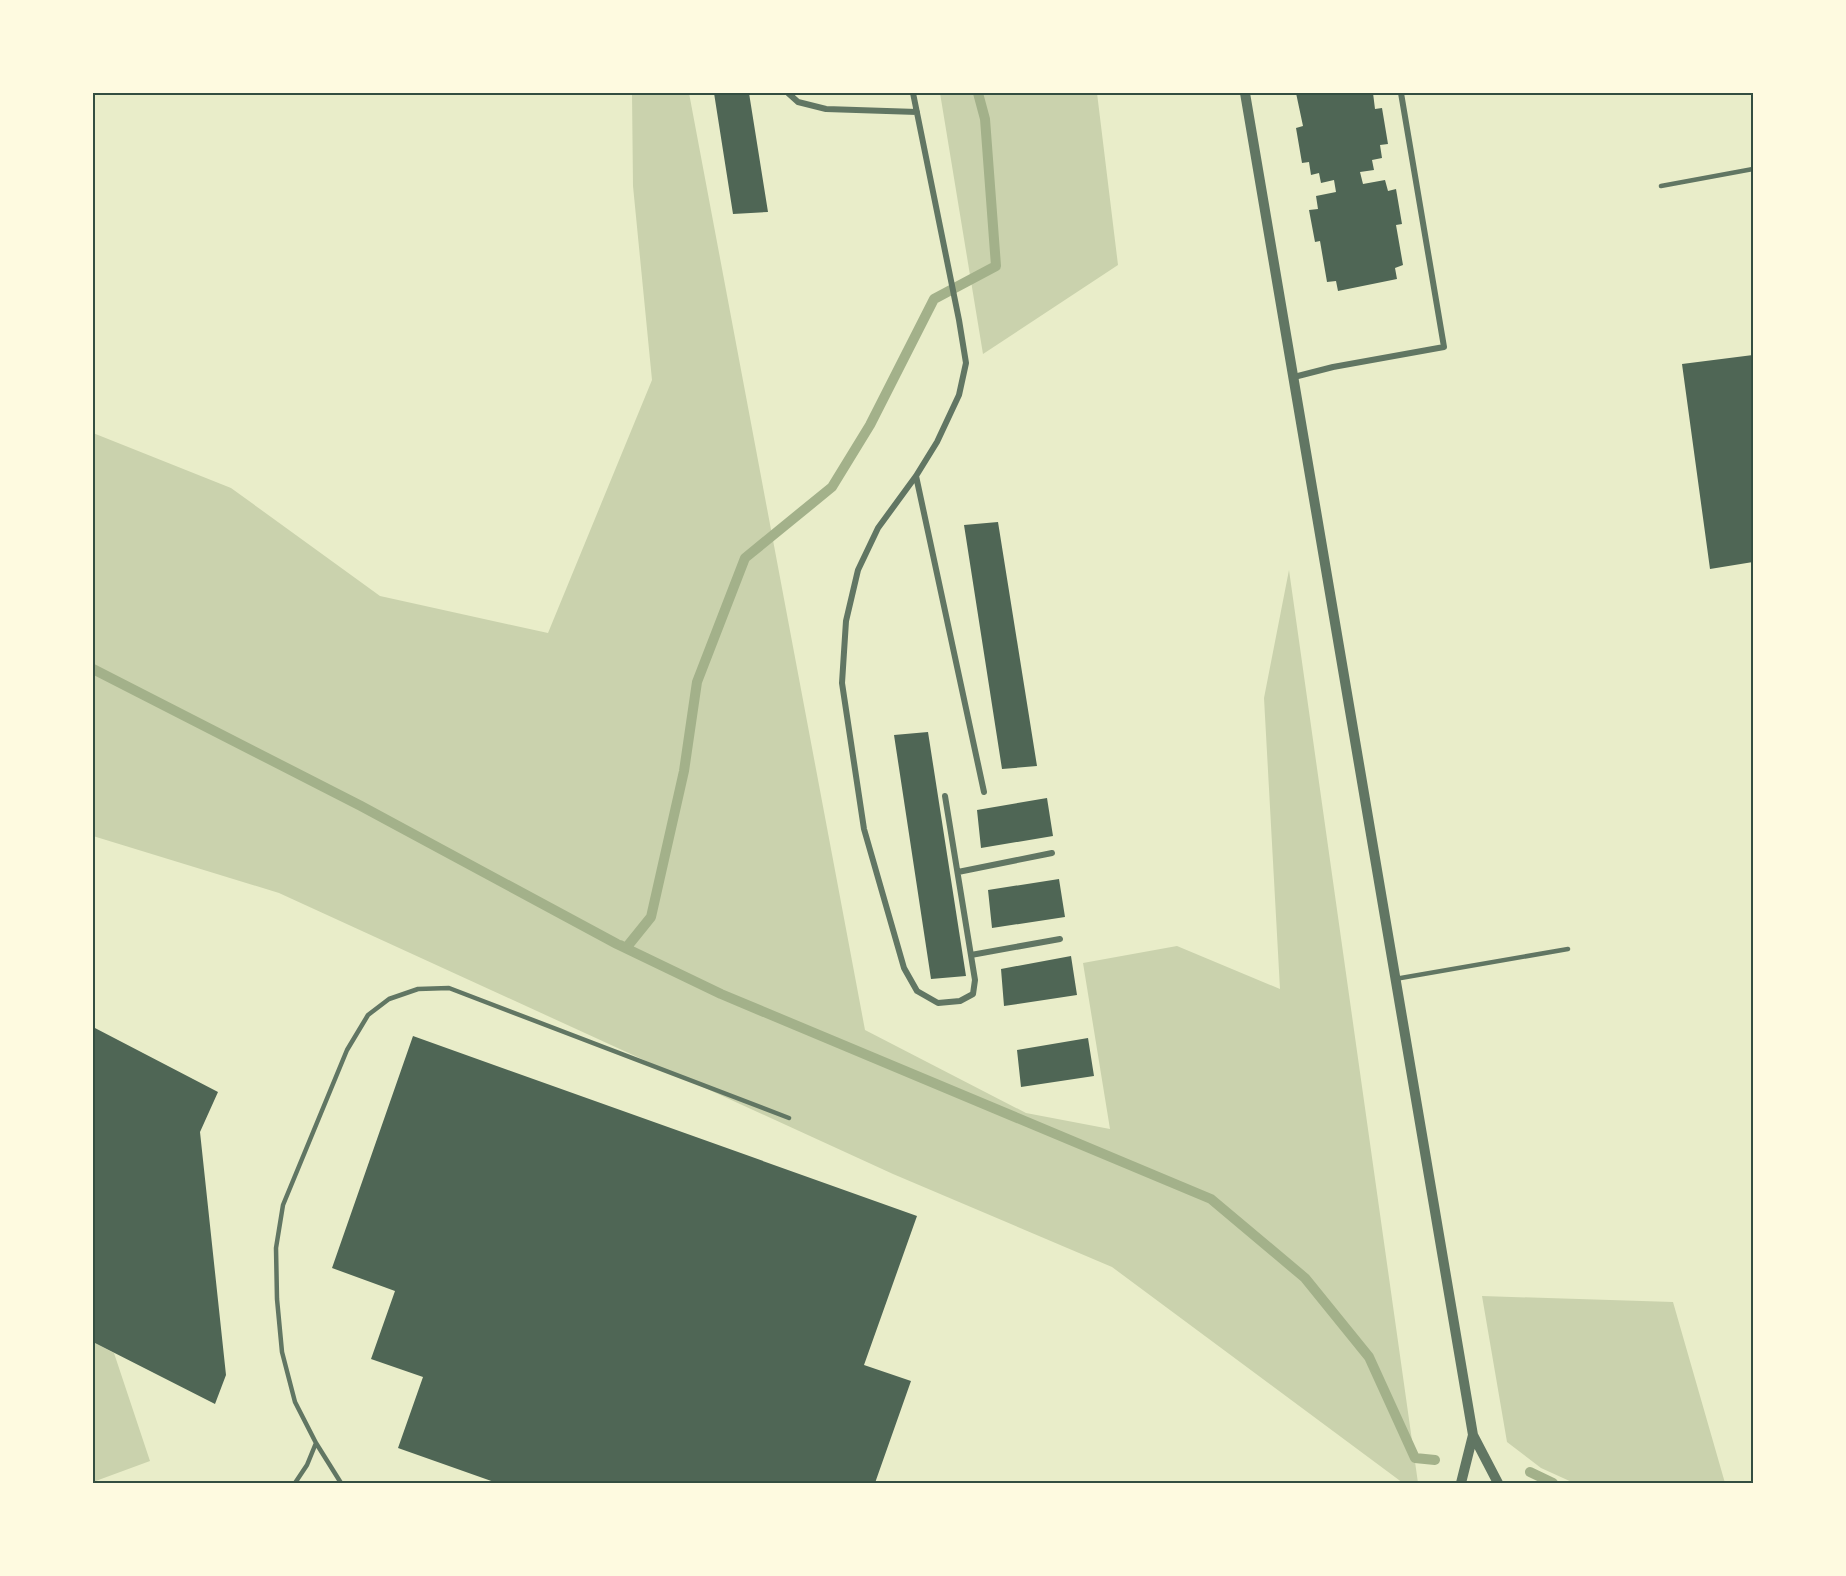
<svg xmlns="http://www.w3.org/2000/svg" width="1846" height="1576" font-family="'Noto Sans',sans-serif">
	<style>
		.green { fill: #cad2ad }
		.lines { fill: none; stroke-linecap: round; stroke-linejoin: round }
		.stream { stroke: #a3b18a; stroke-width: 10 }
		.building { fill: #4f6655 }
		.service { stroke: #617663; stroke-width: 4.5 }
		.minor { stroke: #617663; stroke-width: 6 }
		.tertiary { stroke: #617663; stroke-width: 10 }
		.neatline { fill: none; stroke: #344e41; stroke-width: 2 }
	</style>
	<rect width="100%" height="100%" fill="#e9edc9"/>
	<path class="green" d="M 632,93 L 689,93 L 865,1030 L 1026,1113 L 1110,1129 L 1083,963 L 1177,946 L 1280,989 L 1264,698 L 1289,570 L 1418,1483 L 1403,1483 L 1112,1267 L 893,1174 L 279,893 L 93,836 L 93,433 L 231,488 L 380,596 L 548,633 L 652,380 L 633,186 Z
		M 940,93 L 1097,93 L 1118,265 L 983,354 Z
		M 1482,1296 L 1673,1302 L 1725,1483 L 1574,1483 L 1541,1468 L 1507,1442 Z
		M 93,1342 L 114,1353 L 150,1461 L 93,1482 Z"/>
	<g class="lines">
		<path class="stream" d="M 93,669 L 361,806 L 617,944 L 721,994 L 1211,1199 L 1305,1278 L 1369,1357 L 1415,1458 L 1435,1460
			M 620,945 L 626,948 L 651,917 L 684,771 L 697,682 L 745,558 L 832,487 L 870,425 L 934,299 L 996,266 L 985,119 L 978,93
			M 1530,1472 L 1553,1483"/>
	</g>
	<path class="building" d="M 714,93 L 749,93 L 768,212 L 733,214 Z
		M 1296,93 L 1373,93 L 1375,109 L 1382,108 L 1388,144 L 1380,145 L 1382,158 L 1372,160 L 1374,170 L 1360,172 L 1363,184 L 1385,180 L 1388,191 L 1396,189 L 1402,224 L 1396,225 L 1403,265 L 1395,268 L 1397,279 L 1338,291 L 1336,281 L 1327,282 L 1320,241 L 1315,242 L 1309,210 L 1318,209 L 1316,196 L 1336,192 L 1334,180 L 1321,183 L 1319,173 L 1311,175 L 1309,162 L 1302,163 L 1296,128 L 1303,126 Z
		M 1753,355 L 1753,562 L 1710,569 L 1682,364 Z
		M 998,522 L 1037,766 L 1002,769 L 964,525 Z
		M 928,732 L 966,976 L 931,979 L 894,735 Z
		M 1047,798 L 1053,836 L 981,848 L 977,810 Z
		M 1059,879 L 1065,917 L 992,928 L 988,890 Z
		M 1071,956 L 1077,995 L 1004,1006 L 1001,969 Z
		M 93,1027 L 218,1092 L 200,1132 L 226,1375 L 215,1404 L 93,1342 Z
		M 413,1036 L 917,1216 L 864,1365 L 911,1381 L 875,1483 L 497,1483 L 398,1448 L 423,1377 L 371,1359 L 395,1291 L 332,1268 Z
		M 1088,1038 L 1094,1076 L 1021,1087 L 1017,1050 Z"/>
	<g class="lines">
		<path class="service" d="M 1661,186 L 1753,169
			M 1395,979 L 1568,949
			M 295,1483 L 307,1465 L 316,1443
			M 341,1483 L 316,1443 L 295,1402 L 282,1352 L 277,1299 L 276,1248 L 283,1205 L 347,1050 L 368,1015 L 389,999 L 418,989 L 449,988 L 789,1118"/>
		<path class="minor" d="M 788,93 L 798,102 L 826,109 L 917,112
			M 913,93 L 959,320 L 966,363 L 959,395 L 937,442 L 916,476 L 878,528 L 858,570 L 846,621 L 842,683 L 864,829 L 904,968 L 917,991 L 938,1003 L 960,1001 L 973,994 L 975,980 L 945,796
			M 1294,377 L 1333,367 L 1444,347 L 1401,93
			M 916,476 L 984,792
			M 958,872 L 1052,853
			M 971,955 L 1060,939"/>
		<path class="tertiary" d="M 1245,93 L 1473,1435 L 1498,1483
			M 1461,1483 L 1473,1435"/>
	</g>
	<rect width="1846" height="1576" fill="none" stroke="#fefae0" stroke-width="189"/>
	<rect x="94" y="94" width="1658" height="1388" class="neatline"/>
</svg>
